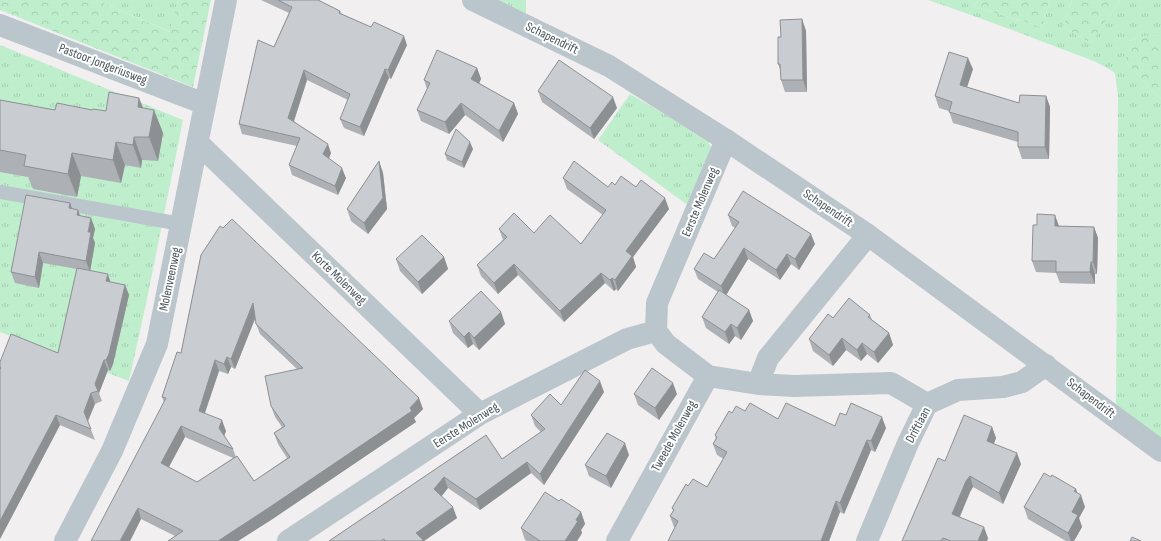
<svg xmlns="http://www.w3.org/2000/svg" width="1161" height="541" font-family="'Sofia Sans Condensed',sans-serif">
	<style>
		.grass { fill: url(#grass-tufts) }
		.forest { fill: url(#forest-crowns) }
		.lines { fill: none; stroke-linecap: round; stroke-linejoin: round }
		.service { stroke: #bbc5cc; stroke-width: 14 }
		.minor { stroke: #bbc5cc; stroke-width: 22 }
		.tertiary { stroke: #bbc5cc; stroke-width: 22 }
		.wall { fill: #adb0b5; fill-rule: evenodd }
		.shaded-wall { fill: #8d9093 }
		.building { fill: #c9cdd2; stroke: #8d9093; fill-rule: evenodd }
		.labels { text-anchor: middle; dominant-baseline: central; stroke-width: 4; stroke-linejoin: round; paint-order: stroke }
		.street-label { font-size: 13px; fill: #48545c; stroke: #fff }
	</style>
	<defs>
		<pattern id="grass-tufts" width="24" height="20" patternUnits="userSpaceOnUse"><rect width="24" height="20" fill="#bfeecd"/><path d="M3 7l-1-3M5 7V3M7 7l1-3M15 17l-1-3M17 17v-4M19 17l1-3" fill="none" stroke="#a6ceb2"/></pattern>
		<pattern id="forest-crowns" width="20" height="18" patternUnits="userSpaceOnUse"><rect width="20" height="18" fill="#bfeecd"/><path d="M2 6a3 3 0 1 1 6 0M12 15a3 3 0 1 1 6 0" fill="none" stroke="#a6ceb2"/></pattern>
	</defs>
	<rect width="100%" height="100%" fill="#f2eff0"/>
	<path class="grass" d="M 96,0 L 178,0 L 171,32 Z
		M 488,0 L 526,0 L 526,18 Z
		M 928,0 L 979,0 L 973,6 L 1042,27 L 1050,0 L 1072,0 L 1063,27 L 1091,43 L 1120,0 L 1161,0 L 1161,35 L 1139,37 L 1126,42 L 1126,62 L 1161,99 L 1161,439 L 1116,404 L 1118,96 L 1115,73 C 1097,60 1074,54 1054,46 C 1012,30 970,14 928,0 Z
		M 0,45 L 183,120 L 147,299 L 129,381 L 0,332 Z
		M 630,94 L 707,139 L 715,156 L 689,206 L 598,140 Z"/>
	<path class="forest" d="M 0,0 L 96,0 L 170,32 L 178,0 L 211,0 L 193,87 L 0,10 Z
		M 979,0 L 1050,0 L 1042,27 L 973,6 Z
		M 1072,0 L 1120,0 L 1091,43 L 1063,27 Z
		M 1161,35 L 1161,99 L 1126,62 L 1126,42 L 1139,37 Z"/>
	<g class="lines">
		<path class="service" d="M 0,192 L 181,224"/>
		<path class="minor" d="M 0,25 L 205,104
			M 198,143 L 480,414
			M 656,331 L 666,344 L 708,376
			M 758,384 L 768,358 L 868,235
			M 65,541 L 112,451 L 157,344 L 226,0
			M 288,541 L 480,414 L 627,339 L 656,331 L 657,303 L 726,140
			M 617,541 L 708,376 L 758,384 L 794,386 L 891,383 L 927,404
			M 867,541 L 908,443 L 927,404 L 958,390 L 1003,387 L 1022,382 L 1046,365"/>
		<path class="tertiary" d="M 473,0 L 609,66 L 726,140 L 868,235 L 1161,451"/>
	</g>
	<path class="wall" d="M 261,0 L 318,0 L 340,11 L 342,14 L 407,45 L 391,79 L 389,78 L 387,81 L 364,136 L 344,128 L 340,119 L 348,100 L 307,80 L 294,121 L 331,153 L 329,158 L 346,178 L 338,195 L 292,175 L 289,165 L 297,146 L 242,134 L 239,124 L 289,13 Z
		M 802,19 L 806,31 L 807,92 L 785,92 L 781,80 L 781,71 L 778,64 L 781,37 Z
		M 477,68 L 481,79 L 479,83 L 514,103 L 518,114 L 503,142 L 465,115 L 449,134 L 421,121 L 417,110 L 427,89 L 424,80 Z
		M 973,69 L 967,87 L 1019,103 L 1046,96 L 1050,107 L 1049,159 L 1022,159 L 1018,147 L 1018,142 L 953,123 L 949,111 L 939,108 L 935,96 Z
		M 538,91 L 617,108 L 594,139 L 542,102 Z
		M 139,98 L 143,108 L 154,110 L 163,133 L 158,161 L 142,160 L 141,168 L 125,165 L 121,183 L 81,176 L 77,197 L 33,189 L 28,177 L 0,172 L 0,100 L 55,110 L 106,111 Z
		M 473,149 L 464,168 L 447,160 L 445,154 Z
		M 379,161 L 383,173 L 387,209 L 368,234 L 351,221 L 347,209 Z
		M 563,178 L 608,187 L 615,185 L 636,187 L 669,209 L 633,257 L 636,267 L 618,291 L 616,289 L 614,291 L 605,283 L 564,322 L 518,275 L 498,294 L 481,276 L 477,265 L 503,240 L 499,229 L 534,233 L 581,244 L 603,215 L 567,189 Z
		M 70,203 L 72,209 L 80,216 L 91,218 L 95,229 L 93,238 L 95,243 L 90,270 L 111,282 L 125,285 L 129,295 L 113,364 L 110,371 L 108,370 L 99,393 L 102,401 L 95,404 L 88,422 L 95,440 L 60,425 L 0,539 L 0,362 L 58,353 L 77,269 L 43,263 L 39,288 L 15,283 L 11,272 Z
		M 728,215 L 815,244 L 799,270 L 791,264 L 780,280 L 748,259 L 726,295 L 749,310 L 753,321 L 741,340 L 735,336 L 729,344 L 706,328 L 702,317 L 718,292 L 698,279 L 694,269 L 714,259 L 735,228 L 732,226 Z
		M 1059,226 L 1094,227 L 1098,238 L 1097,274 L 1095,274 L 1095,284 L 1060,283 L 1056,273 L 1036,272 L 1032,261 Z
		M 201,255 L 423,409 L 414,418 L 416,422 L 271,520 L 238,541 L 168,541 L 175,536 L 141,519 L 130,541 L 164,402 L 162,397 L 181,353 ZM 255,318 L 256,324 L 260,334 L 297,369 L 271,406 L 275,417 L 282,427 L 274,433 L 278,444 L 287,458 L 254,481 L 236,457 L 233,449 L 224,436 L 226,431 L 205,413 L 219,371 L 228,374 L 231,367 L 235,369 ZM 185,437 L 233,458 L 197,482 L 169,467 Z
		M 444,257 L 448,269 L 422,294 L 400,271 L 396,259 Z
		M 501,312 L 505,324 L 479,350 L 473,344 L 468,348 L 453,333 L 449,321 Z
		M 870,315 L 872,320 L 889,333 L 893,345 L 878,363 L 867,354 L 861,361 L 846,350 L 833,366 L 813,351 L 809,339 L 833,318 Z
		M 604,392 L 544,485 L 531,473 L 480,510 L 448,488 L 441,496 L 457,518 L 424,541 L 329,541 L 486,435 L 502,459 L 541,432 L 535,426 L 531,415 L 561,405 Z
		M 634,394 L 677,394 L 659,420 L 638,405 Z
		M 745,411 L 778,419 L 835,426 L 846,415 L 886,428 L 875,452 L 871,450 L 844,514 L 840,512 L 829,541 L 668,541 L 675,527 L 674,527 L 670,516 L 673,511 L 672,508 L 688,486 L 707,487 L 724,459 L 717,455 L 713,444 L 716,439 L 715,435 L 732,413 Z
		M 992,427 L 996,438 L 994,444 L 1021,464 L 1003,504 L 973,487 L 970,492 L 960,517 L 988,538 L 987,541 L 902,541 L 945,461 Z
		M 629,455 L 611,488 L 589,476 L 585,465 Z
		M 1051,477 L 1076,489 L 1077,493 L 1085,507 L 1079,518 L 1082,527 L 1074,541 L 1066,541 L 1028,519 L 1024,507 Z
		M 559,501 L 581,512 L 585,524 L 581,530 L 582,533 L 577,541 L 527,541 L 525,540 L 521,528 Z"/>
	<path class="shaded-wall" d="M 802,19 L 806,31 L 807,92 L 803,80 Z
		M 404,36 L 407,45 L 391,79 L 388,70 Z
		M 968,58 L 973,69 L 964,96 L 960,85 Z
		M 477,68 L 481,79 L 476,90 L 471,79 Z
		M 385,69 L 389,78 L 364,136 L 360,127 Z
		M 304,70 L 307,80 L 292,127 L 288,118 Z
		M 1046,96 L 1050,107 L 1049,159 L 1045,147 Z
		M 613,97 L 617,108 L 594,139 L 590,128 Z
		M 139,98 L 148,121 L 138,107 Z
		M 461,103 L 465,115 L 449,134 L 445,122 Z
		M 514,103 L 518,114 L 503,142 L 499,131 Z
		M 154,110 L 163,133 L 158,161 L 149,137 Z
		M 134,137 L 142,160 L 141,168 L 133,145 Z
		M 116,142 L 125,165 L 121,183 L 113,160 Z
		M 470,142 L 473,149 L 464,168 L 462,162 Z
		M 328,144 L 331,153 L 327,163 L 323,154 Z
		M 72,153 L 81,176 L 77,197 L 68,174 Z
		M 379,161 L 383,173 L 387,209 L 368,234 L 364,223 Z
		M 342,168 L 346,178 L 338,195 L 335,186 Z
		M 665,198 L 669,209 L 633,257 L 636,267 L 618,291 L 615,280 L 626,251 Z
		M 70,203 L 74,214 L 69,208 Z
		M 78,210 L 82,221 L 77,215 Z
		M 1055,215 L 1059,226 L 1055,226 Z
		M 91,218 L 95,229 L 93,238 L 95,243 L 90,272 L 86,261 L 88,232 Z
		M 1094,227 L 1098,238 L 1097,274 L 1093,262 Z
		M 811,234 L 815,244 L 799,270 L 795,259 Z
		M 744,248 L 748,259 L 725,297 L 721,286 Z
		M 39,252 L 43,263 L 39,288 L 35,277 Z
		M 787,254 L 791,264 L 780,280 L 776,270 Z
		M 444,257 L 448,269 L 422,294 L 418,282 Z
		M 1091,262 L 1095,274 L 1095,284 L 1090,272 Z
		M 514,264 L 518,275 L 498,294 L 494,283 Z
		M 601,273 L 605,283 L 564,322 L 560,311 Z
		M 108,274 L 111,284 L 106,281 Z
		M 612,278 L 616,289 L 614,291 L 610,280 Z
		M 125,285 L 129,295 L 113,364 L 110,371 L 106,360 Z
		M 253,303 L 257,314 L 235,369 L 231,359 Z
		M 749,310 L 753,321 L 741,340 L 737,328 Z
		M 501,312 L 505,324 L 479,350 L 474,338 Z
		M 731,324 L 735,336 L 729,344 L 725,332 Z
		M 469,332 L 473,344 L 468,348 L 464,337 Z
		M 889,333 L 893,345 L 878,363 L 874,352 Z
		M 842,338 L 846,350 L 833,366 L 829,355 Z
		M 862,343 L 867,354 L 861,361 L 857,350 Z
		M 227,357 L 231,367 L 228,374 L 224,364 Z
		M 104,360 L 108,370 L 99,393 L 95,384 Z
		M 215,360 L 219,371 L 202,421 L 199,411 Z
		M 600,381 L 604,392 L 544,485 L 540,474 Z
		M 673,383 L 677,394 L 659,420 L 655,408 Z
		M 91,393 L 95,404 L 87,422 L 84,412 Z
		M 419,398 L 423,409 L 414,418 L 416,422 L 271,520 L 238,541 L 218,541 L 410,408 Z
		M 56,415 L 60,425 L 0,539 L 0,521 Z
		M 882,417 L 886,428 L 875,452 L 871,441 Z
		M 222,420 L 226,431 L 223,439 L 219,428 Z
		M 181,426 L 185,437 L 165,474 L 161,463 Z
		M 992,427 L 996,438 L 990,452 L 987,441 Z
		M 867,440 L 871,450 L 844,514 L 840,503 Z
		M 625,443 L 629,455 L 611,488 L 606,476 Z
		M 1017,453 L 1021,464 L 1003,504 L 999,493 Z
		M 527,462 L 531,473 L 480,510 L 476,499 Z
		M 970,476 L 973,487 L 970,492 L 956,525 L 952,514 L 966,481 Z
		M 444,477 L 448,488 L 438,501 L 434,489 Z
		M 1076,489 L 1079,499 L 1081,495 L 1085,507 L 1079,518 L 1082,527 L 1074,541 L 1071,541 L 1068,533 L 1074,491 Z
		M 836,501 L 840,512 L 829,541 L 821,541 Z
		M 453,507 L 457,518 L 424,541 L 419,541 L 416,533 Z
		M 138,508 L 141,519 L 130,541 L 120,541 Z
		M 581,512 L 585,524 L 581,530 L 582,533 L 577,541 L 565,541 L 576,520 Z
		M 984,527 L 988,538 L 987,541 L 978,541 Z"/>
	<path class="building" d="M 278,0 L 318,0 L 340,11 L 339,13 L 371,27 L 374,22 L 404,36 L 388,70 L 385,69 L 384,72 L 360,127 L 340,119 L 350,94 L 304,70 L 288,118 L 328,144 L 323,154 L 342,168 L 335,186 L 289,165 L 300,138 L 239,124 L 258,40 L 274,47 L 292,7 Z
		M 802,19 L 803,80 L 781,80 L 780,64 L 778,64 L 778,37 L 781,37 L 780,20 Z
		M 437,50 L 477,68 L 471,79 L 514,103 L 499,131 L 461,103 L 445,122 L 417,110 L 430,83 L 424,80 Z
		M 949,52 L 968,58 L 960,85 L 1019,103 L 1020,95 L 1046,96 L 1045,147 L 1018,147 L 1018,132 L 949,112 L 952,102 L 935,96 Z
		M 559,60 L 613,97 L 590,128 L 538,91 Z
		M 109,92 L 139,98 L 138,107 L 154,110 L 149,137 L 134,137 L 133,145 L 116,142 L 113,160 L 72,153 L 68,174 L 24,166 L 26,155 L 0,150 L 0,100 L 55,110 L 57,103 L 92,110 L 93,109 L 106,111 Z
		M 456,129 L 470,142 L 462,162 L 445,154 Z
		M 379,161 L 383,198 L 364,223 L 347,209 Z
		M 574,161 L 608,187 L 612,182 L 615,185 L 621,176 L 636,187 L 641,180 L 665,198 L 626,251 L 632,256 L 615,280 L 612,278 L 610,280 L 601,273 L 560,311 L 514,264 L 494,283 L 477,265 L 507,237 L 499,229 L 514,213 L 534,233 L 550,215 L 581,244 L 606,210 L 563,178 Z
		M 743,191 L 811,234 L 795,259 L 787,254 L 776,270 L 744,248 L 721,286 L 694,269 L 704,253 L 714,259 L 739,222 L 728,215 Z
		M 26,195 L 70,203 L 69,208 L 78,210 L 77,215 L 91,218 L 88,232 L 91,232 L 86,261 L 39,252 L 35,277 L 11,272 Z
		M 1037,214 L 1055,215 L 1055,226 L 1094,227 L 1093,262 L 1091,262 L 1090,272 L 1056,272 L 1056,261 L 1032,261 L 1033,225 L 1037,225 Z
		M 232,219 L 419,398 L 410,408 L 412,411 L 267,509 L 218,541 L 168,541 L 183,531 L 138,508 L 120,541 L 91,541 L 166,398 L 162,397 L 177,352 L 181,353 L 201,255 L 220,226 L 223,228 ZM 253,303 L 256,324 L 303,368 L 265,376 L 271,406 L 285,426 L 274,433 L 290,457 L 254,481 L 237,456 L 197,482 L 161,463 L 181,426 L 233,449 L 219,428 L 222,420 L 199,411 L 215,360 L 224,364 L 227,357 L 231,359 Z
		M 422,235 L 444,257 L 418,282 L 396,259 Z
		M 77,268 L 108,274 L 106,281 L 125,285 L 109,354 L 106,360 L 104,360 L 95,384 L 98,391 L 91,393 L 84,412 L 91,429 L 56,415 L 0,521 L 0,369 L 1,368 L 0,367 L 0,362 L 11,334 L 58,353 Z
		M 719,290 L 749,310 L 737,328 L 731,324 L 725,332 L 702,317 Z
		M 481,291 L 501,312 L 474,338 L 469,332 L 464,337 L 449,321 Z
		M 849,298 L 870,315 L 868,317 L 889,333 L 874,352 L 862,343 L 857,350 L 842,338 L 829,355 L 809,339 L 828,314 L 833,318 Z
		M 652,368 L 673,383 L 655,408 L 634,394 Z
		M 585,370 L 600,381 L 540,474 L 527,462 L 476,499 L 444,477 L 434,489 L 453,507 L 416,533 L 423,540 L 422,541 L 385,541 L 384,539 L 381,541 L 329,541 L 486,435 L 502,459 L 545,429 L 531,415 L 550,394 L 561,405 Z
		M 750,403 L 778,419 L 786,403 L 835,426 L 840,413 L 846,415 L 851,403 L 882,417 L 871,441 L 867,440 L 840,503 L 836,501 L 821,541 L 668,541 L 678,521 L 670,516 L 674,510 L 672,508 L 686,484 L 688,486 L 693,479 L 707,487 L 727,452 L 713,444 L 717,437 L 715,435 L 729,411 L 732,413 L 736,406 L 745,411 Z
		M 964,415 L 992,427 L 987,441 L 1017,453 L 999,493 L 970,476 L 966,481 L 952,514 L 984,527 L 978,541 L 951,541 L 943,538 L 941,541 L 902,541 L 938,458 L 945,461 Z
		M 607,433 L 625,443 L 606,476 L 585,465 Z
		M 1044,473 L 1051,477 L 1052,475 L 1076,489 L 1074,491 L 1081,495 L 1072,512 L 1078,515 L 1068,533 L 1024,507 Z
		M 545,492 L 559,501 L 561,499 L 581,512 L 576,520 L 578,521 L 565,541 L 540,541 L 521,528 Z
		M 1132,537 L 1141,541 L 1130,541 Z"/>
	<g class="labels">
		<g class="street-label">
			<text transform="translate(552 38) rotate(26)">Schapendrift</text>
			<text transform="translate(103 64) rotate(21)">Pastoor Jongeriusweg</text>
			<text transform="translate(700 202) rotate(-67)">Eerste Molenweg</text>
			<text transform="translate(828 208) rotate(34)">Schapendrift</text>
			<text transform="translate(339 278) rotate(44)">Korte Molenweg</text>
			<text transform="translate(170 279) rotate(-78)">Molenveenweg</text>
			<text transform="translate(1091 398) rotate(37)">Schapendrift</text>
			<text transform="translate(466 425) rotate(-32)">Eerste Molenweg</text>
			<text transform="translate(918 425) rotate(-62)">Driftlaan</text>
			<text transform="translate(674 436) rotate(-61)">Tweede Molenweg</text>
		</g>
	</g>
</svg>
